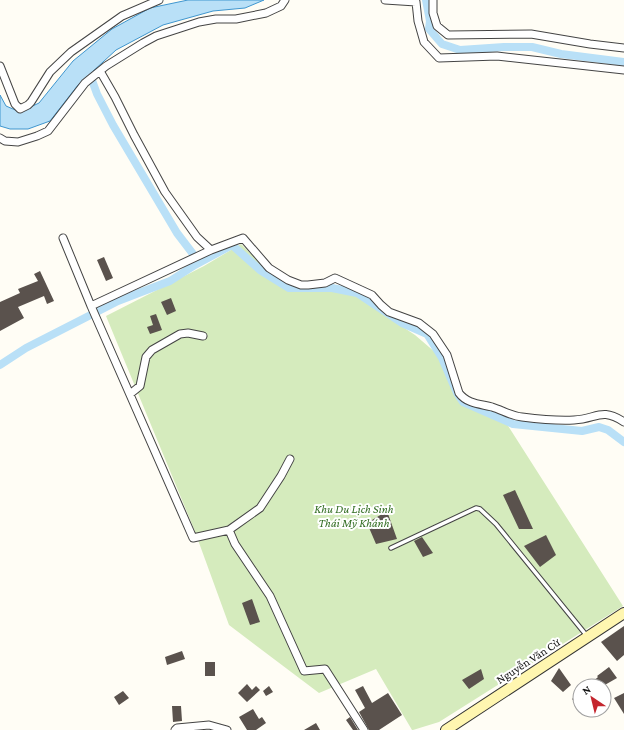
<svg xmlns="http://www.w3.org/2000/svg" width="624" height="730" font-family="'Crimson Pro',serif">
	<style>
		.green { fill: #d5ebbd }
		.water { fill: #b9e0f7; stroke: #3f96cf }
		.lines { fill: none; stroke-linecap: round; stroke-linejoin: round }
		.canal { stroke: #b9e0f7; stroke-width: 8 }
		.building { fill: #5a524d }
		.service-casing { stroke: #444; stroke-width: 5.5 }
		.minor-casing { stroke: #444; stroke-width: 9 }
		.secondary-casing { stroke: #333; stroke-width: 12 }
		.service { stroke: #fff; stroke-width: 3.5 }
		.minor { stroke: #fff; stroke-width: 7 }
		.secondary { stroke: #fff6b0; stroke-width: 10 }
		.labels { text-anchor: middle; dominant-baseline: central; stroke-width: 4; stroke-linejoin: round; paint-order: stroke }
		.park-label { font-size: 12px; font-style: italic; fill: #2f6b1f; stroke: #fff }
		.street-label { font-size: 12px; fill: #111; stroke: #fff }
	</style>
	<rect width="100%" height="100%" fill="#fffdf5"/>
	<path class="green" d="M 241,244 L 288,290 L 347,290 L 415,335 L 436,353 L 460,403 L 505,421 L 623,606 L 439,722 L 413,730 L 412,730 L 376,669 L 319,693 L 229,625 L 194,529 L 106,316 L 204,266 Z"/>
	<path class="water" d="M 188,0 L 264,0 L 245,8 L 213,11 L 163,25 L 116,50 L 78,85 L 50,121 L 28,129 L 10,129 L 0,126 L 0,95 L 6,106 L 20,112 L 39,103 L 73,61 L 112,29 L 150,8 Z"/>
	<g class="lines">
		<path class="canal" d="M 426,0 L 430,21 L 429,29 L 442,44 L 460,50 L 504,47 L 532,47 L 561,54 L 624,62
			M 195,265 L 232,245 L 260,270 L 289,288 L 332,288 L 357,293 L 402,323 L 427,334 L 442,358 L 457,393 L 463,402 L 513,424 L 582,431 L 599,427 L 608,430 L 624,442
			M 0,365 L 26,348 L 118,301 L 170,281 L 195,265 L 193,254 L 177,233 L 113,125 L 97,94 L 89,72"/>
	</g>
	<path class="building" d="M 104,257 L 113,278 L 106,281 L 97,260 Z
		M 40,271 L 54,301 L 47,304 L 44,296 L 18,307 L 24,318 L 0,331 L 0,302 L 20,293 L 18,289 L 38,281 L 34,274 Z
		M 171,298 L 176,311 L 167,315 L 161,302 Z
		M 156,314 L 162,330 L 150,334 L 147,327 L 153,325 L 150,316 Z
		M 515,490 L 533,529 L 519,529 L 503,495 Z
		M 387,511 L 397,539 L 376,544 L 367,523 Z
		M 546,535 L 556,555 L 540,567 L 524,546 Z
		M 422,537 L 433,553 L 423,557 L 414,541 Z
		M 252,599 L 260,622 L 250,625 L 242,603 Z
		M 624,626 L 624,655 L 617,661 L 601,642 Z
		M 182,651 L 185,659 L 167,665 L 165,657 Z
		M 205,662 L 215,662 L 215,676 L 205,676 Z
		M 609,667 L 617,678 L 603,686 L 588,686 L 598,677 L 597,676 Z
		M 559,668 L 571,685 L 563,692 L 551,681 Z
		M 481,669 L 484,679 L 469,689 L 462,680 Z
		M 247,684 L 252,690 L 256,686 L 260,690 L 247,702 L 238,693 Z
		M 269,686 L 273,692 L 266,696 L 263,691 Z
		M 363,686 L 372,703 L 388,693 L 402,715 L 379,730 L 369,730 L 359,712 L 365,708 L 355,690 Z
		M 123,691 L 129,698 L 119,705 L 114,697 Z
		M 580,692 L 580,707 L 572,699 Z
		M 624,693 L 624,714 L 614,698 Z
		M 172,706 L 181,706 L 182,721 L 173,722 Z
		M 253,709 L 259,719 L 262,717 L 266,723 L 256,730 L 247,730 L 239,717 Z
		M 350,717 L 358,730 L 353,730 L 346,720 Z
		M 316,723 L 320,730 L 304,730 Z"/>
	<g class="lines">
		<defs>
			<path id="service" d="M 391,548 L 476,508 L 480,509 L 496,524 L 587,636"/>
			<path id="minor" d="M 385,0 L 416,2 L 418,21 L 424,42 L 439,58 L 497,56 L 624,70
				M 433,0 L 433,13 L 437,26 L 448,35 L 531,34 L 590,44 L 624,48
				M 0,66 L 15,104 L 20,109 L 28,105 L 31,102 L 50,72 L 71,52 L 122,16 L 159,0
				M 100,71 L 115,97 L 134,135 L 165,192 L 197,237 L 211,250 L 243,238 L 269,268 L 288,280 L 301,285 L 308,285 L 325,283 L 335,278 L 372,295 L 381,305 L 389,312 L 419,323 L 433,334 L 447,355 L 459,393 C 467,404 481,404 492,407 C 502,410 511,416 522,417 C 538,419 557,421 574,420 C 597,419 601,407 624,422
				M 0,138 L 5,141 L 18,142 L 37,136 L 48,131 L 85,83 L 106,66 L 143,43 L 156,36 L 199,22 L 216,19 L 236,19 L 266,13 L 281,6 L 285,0
				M 63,238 L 91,306 L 193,538 L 229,530 L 260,508 L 281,476 L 290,459
				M 91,306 L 211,250
				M 130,394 L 140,386 L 146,357 L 152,350 L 180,334 L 188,333 L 203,336
				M 229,530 L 235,544 L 270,596 L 304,671 L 325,669 L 364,730
				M 175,730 L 177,728 L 209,725 L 227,730"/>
			<path id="secondary" d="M 446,730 L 624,613"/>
		</defs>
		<use href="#service" class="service-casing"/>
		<use href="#minor" class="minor-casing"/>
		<use href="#secondary" class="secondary-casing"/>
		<use href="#service" class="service"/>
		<use href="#minor" class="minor"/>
		<use href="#secondary" class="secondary"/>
	</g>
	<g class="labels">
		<g class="park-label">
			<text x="354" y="509">Khu Du Lịch Sinh<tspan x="354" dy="14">Thái Mỹ Khánh</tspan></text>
		</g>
		<g class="street-label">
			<text transform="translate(528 661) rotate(-33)">Nguyễn Văn Cừ</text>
		</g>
	</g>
	<g transform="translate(592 698) rotate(325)"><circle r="19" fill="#ffffff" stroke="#a0a0a0"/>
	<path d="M0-3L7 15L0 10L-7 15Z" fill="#c4262e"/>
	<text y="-6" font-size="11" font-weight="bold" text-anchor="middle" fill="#111111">N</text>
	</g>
</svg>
